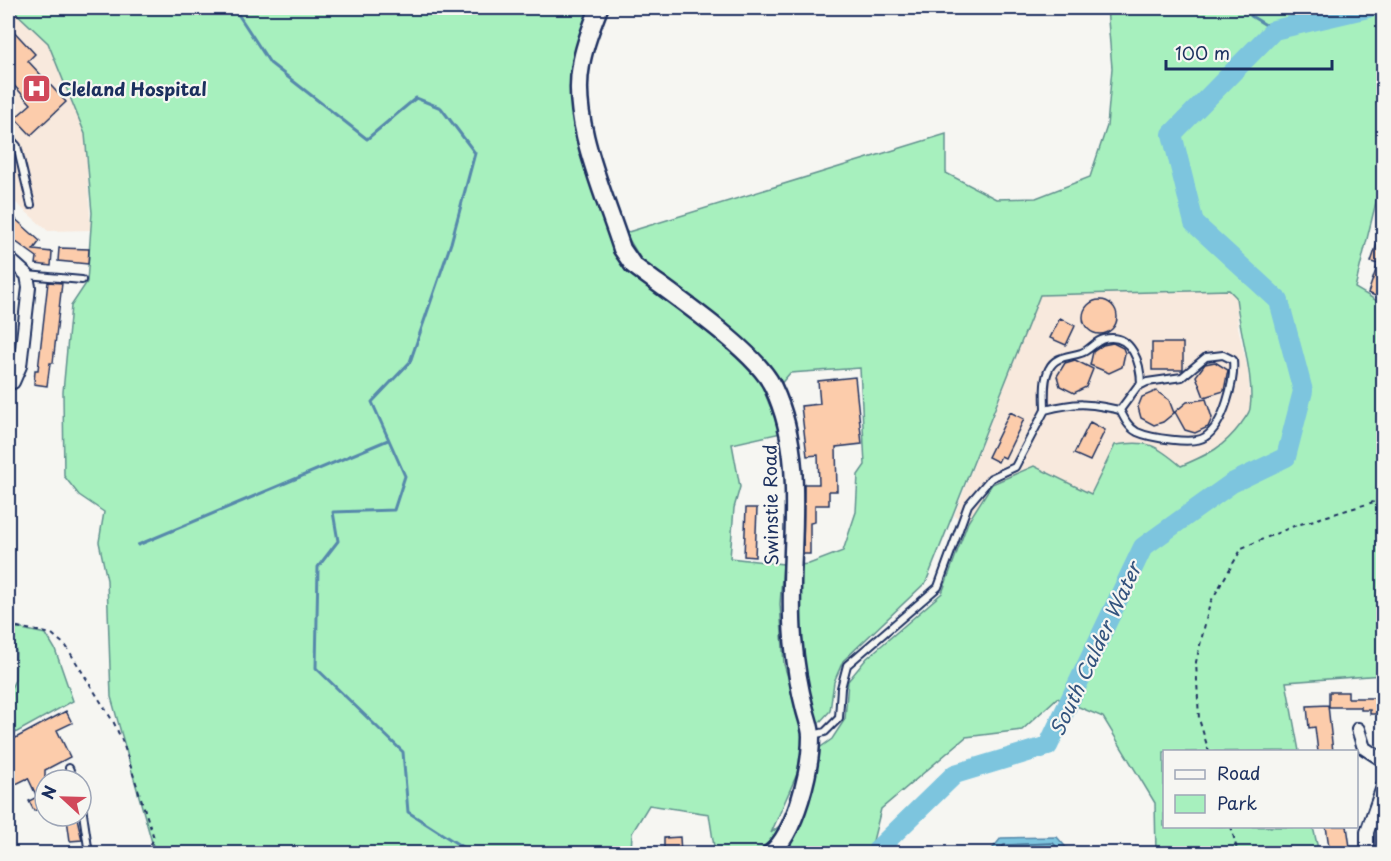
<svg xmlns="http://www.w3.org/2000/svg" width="1391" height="861" font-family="'Playpen Sans',sans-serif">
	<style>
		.built { fill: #f8e9dd }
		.green { fill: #a7f0be; stroke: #61908e; stroke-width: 1.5 }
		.water { fill: #7dc5de; stroke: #5689ab; stroke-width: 1.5 }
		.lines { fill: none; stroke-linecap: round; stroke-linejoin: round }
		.shore { stroke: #426b91; stroke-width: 1.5 }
		.stream { stroke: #5689ab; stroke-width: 3 }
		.river { stroke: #7dc5de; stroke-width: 20 }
		.building { fill: #fcccab; stroke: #1b2f5e; stroke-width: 1.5 }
		.lane-casing { stroke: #1b2f5e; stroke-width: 10 }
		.street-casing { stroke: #1b2f5e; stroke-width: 16 }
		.secondary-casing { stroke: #1b2f5e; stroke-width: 21 }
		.path { stroke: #1b2f5e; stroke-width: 2; stroke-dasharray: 4.5 4.5; stroke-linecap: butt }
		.lane { stroke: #f6f6f2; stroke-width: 6 }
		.street { stroke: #f6f6f2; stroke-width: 12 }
		.secondary { stroke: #f6f6f2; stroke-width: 16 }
		.labels { text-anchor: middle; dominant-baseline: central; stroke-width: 4.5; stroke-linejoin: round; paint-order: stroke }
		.poi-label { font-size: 18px; font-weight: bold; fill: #1b2f5e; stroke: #f6f6f2; text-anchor: start }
		.street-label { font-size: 18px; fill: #1b2f5e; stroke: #f6f6f2 }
		.water-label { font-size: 20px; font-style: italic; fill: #34547e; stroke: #f6f6f2 }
	</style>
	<rect width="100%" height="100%" fill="#f6f6f2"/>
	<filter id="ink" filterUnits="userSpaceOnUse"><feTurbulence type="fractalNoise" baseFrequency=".0167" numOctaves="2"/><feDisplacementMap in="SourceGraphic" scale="12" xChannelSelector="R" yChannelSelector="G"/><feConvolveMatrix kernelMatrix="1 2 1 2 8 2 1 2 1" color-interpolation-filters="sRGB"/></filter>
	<g filter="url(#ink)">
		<path class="built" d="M 8,8 L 11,8 L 48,43 L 85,134 L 91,230 L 48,231 L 8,196 Z
			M 1229,290 L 1236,297 L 1238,327 L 1248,370 L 1251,410 L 1227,442 L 1210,454 L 1181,466 L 1164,452 L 1091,495 L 992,484 L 968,522 L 954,516 L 1040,295 Z"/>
		<path class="green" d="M 11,8 L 592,8 L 583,26 L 572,82 L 590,174 L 609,236 L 626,264 L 757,374 L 781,433 L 732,444 L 740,487 L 734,508 L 730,558 L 783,564 L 780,604 L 784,664 L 804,731 L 797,774 L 771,833 L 804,805 L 818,749 L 832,739 L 845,719 L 848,681 L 867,658 L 942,593 L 968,522 L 992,484 L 1034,466 L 1091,494 L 1115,445 C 1148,440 1155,444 1181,466 C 1209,454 1223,448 1241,424 C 1244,419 1250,413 1250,408 C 1255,379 1239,329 1236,297 L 1229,290 L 1040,295 L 926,582 L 843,661 L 834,682 L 830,711 L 819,723 L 812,722 L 797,619 L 799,565 L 809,564 L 843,551 L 856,512 L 858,475 L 865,465 L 860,368 L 790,373 L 779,386 L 642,261 L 625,233 L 946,134 L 946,173 L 996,199 L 1036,198 L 1090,177 L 1107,126 L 1112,68 L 1107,8 L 1383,8 L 1383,189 L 1377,198 L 1355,288 L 1379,302 L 1383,319 L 1383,675 L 1286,682 L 1299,751 L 1164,752 L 1164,826 L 1313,827 L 1319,853 L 1156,853 L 1155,803 L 1103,717 L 1057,698 L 1022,730 L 966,737 L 881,809 L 870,853 L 715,853 L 709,814 L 649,805 L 632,833 L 631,853 L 155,853 L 111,697 L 107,580 L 99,542 L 104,512 L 79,495 L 64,476 L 63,392 L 71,306 L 87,282 L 92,213 L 85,134 L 48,43 Z
			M 12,627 L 46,634 L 55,649 L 73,701 L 8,737 L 8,694 L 15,680 L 16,651 L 8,628 Z"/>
		<path class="water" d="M 1057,837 L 1070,852 L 1068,853 L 989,853 L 1001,838 Z"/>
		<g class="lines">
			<path class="shore" d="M 996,854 L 1004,845 L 1053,843 L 1064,854"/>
			<path class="stream" d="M 234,8 L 270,63 L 367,139 L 416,98 L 441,108 L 475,153 L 451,243 L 410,362 L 372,402 L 405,476 L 394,510 L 333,512 L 338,541 L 318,567 L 316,668 L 403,752 L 408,812 L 473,854
				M 1255,8 L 1251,16 L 1274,30
				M 138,545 L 388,440"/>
			<path class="river" d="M 878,854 L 878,849 L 955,774 L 1048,746 L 1143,547 L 1232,483 L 1286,457 L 1303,391 L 1279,301 L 1194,223 L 1172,134 L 1274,30 L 1368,8"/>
		</g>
		<path class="building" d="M 8,25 L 35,54 L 28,61 L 66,102 L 31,135 L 15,118 L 31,104 L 8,79 Z
			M 12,216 L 40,241 L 33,250 L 52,252 L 51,266 L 36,264 L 37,257 L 8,236 L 8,222 Z
			M 1382,229 L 1383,229 L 1383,299 L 1368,293 L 1378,264 L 1371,262 Z
			M 59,248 L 89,249 L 88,264 L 58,261 Z
			M 48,282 L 62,283 L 53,363 L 50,363 L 47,386 L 34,384 L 35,370 L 38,370 Z
			M1083 317a17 17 0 1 1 34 0a17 17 0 1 1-34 0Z
			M 1060,318 L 1075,326 L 1066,345 L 1050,338 Z
			M 1113,343 L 1123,348 L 1125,353 L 1122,367 L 1109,373 L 1090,365 L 1093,352 L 1103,345 Z
			M 1152,343 L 1183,343 L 1183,370 L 1152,370 Z
			M 1075,360 L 1093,369 L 1086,387 L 1074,393 L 1060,386 L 1057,376 L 1065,363 Z
			M 1215,362 L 1228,370 L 1224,391 L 1204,397 L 1196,376 L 1205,364 Z
			M 855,377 L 862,444 L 836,447 L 837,491 L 829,491 L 829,505 L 815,505 L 815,522 L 810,523 L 810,554 L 803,554 L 804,484 L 819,484 L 818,455 L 807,456 L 801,406 L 820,404 L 818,381 Z
			M 1156,391 L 1169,400 L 1174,413 L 1163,422 L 1154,425 L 1141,418 L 1138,407 L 1142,397 Z
			M 1206,399 L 1212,418 L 1208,427 L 1195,433 L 1185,430 L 1175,412 L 1187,402 Z
			M 1010,412 L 1024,419 L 1005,458 L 1001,456 L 998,462 L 988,457 Z
			M 1090,422 L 1105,430 L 1090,461 L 1074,454 Z
			M 746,508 L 757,508 L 755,557 L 744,556 Z
			M 1329,692 L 1348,692 L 1348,698 L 1379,698 L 1379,714 L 1370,714 L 1370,710 L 1361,710 L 1361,707 L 1329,707 Z
			M 1328,705 L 1333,752 L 1318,752 L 1315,727 L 1309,728 L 1307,706 Z
			M 66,711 L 72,723 L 57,730 L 70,757 L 45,770 L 45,815 L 41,807 L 34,811 L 29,801 L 37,797 L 28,778 L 10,787 L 8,781 L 8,742 Z
			M 77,818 L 82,840 L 70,841 L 67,819 Z
			M 1326,826 L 1347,826 L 1351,854 L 1330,854 Z
			M 680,837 L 681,854 L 664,854 L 664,838 Z"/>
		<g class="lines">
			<defs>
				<path id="lane" d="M 8,136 L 17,146 L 31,205
					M 27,275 L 82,280
					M 1045,410 C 1045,398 1043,380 1049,369 C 1055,356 1069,357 1081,353 C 1089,351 1095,341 1104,339 C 1132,332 1141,364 1141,385
					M 813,735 L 825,732 L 839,718 L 841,688 L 847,665 L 938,587 L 968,505 L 991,478 L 1015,467 L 1045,410 C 1078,402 1087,403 1120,410 C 1124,418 1128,427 1137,432 C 1150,438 1194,445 1205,437 C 1224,425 1235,380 1233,360 L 1223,355 L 1206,357 L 1182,377 L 1147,382 L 1137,387 L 1120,410
					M 69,768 L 74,780
					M 81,800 L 89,854"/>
				<path id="street" d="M 8,258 L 27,275 L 29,287 L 20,366 L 13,382 L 8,380
					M 1358,729 L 1364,748 L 1384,761
					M 1367,854 L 1367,832 L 1384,784"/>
				<path id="secondary" d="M 599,8 C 592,26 584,45 581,65 C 570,122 605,195 622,249 L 633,265 C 668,292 756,350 773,387 C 810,464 786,556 793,638 C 795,662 799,687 805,710 C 807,718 811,728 811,736 C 811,769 796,833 770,854"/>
			</defs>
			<use href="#lane" class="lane-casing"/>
			<use href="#street" class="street-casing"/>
			<use href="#secondary" class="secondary-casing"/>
			<path class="path" d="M 8,625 L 52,634 L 66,646 L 114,723 L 123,743 L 154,838 L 146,854
				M 1209,752 L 1199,719 L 1196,662 L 1210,603 L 1242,548 L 1294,526 L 1377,501 L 1384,504
				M 1231,826 L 1238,854"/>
			<use href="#lane" class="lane"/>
			<use href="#street" class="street"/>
			<use href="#secondary" class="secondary"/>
		</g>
	</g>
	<defs>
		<symbol id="hospital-square" viewBox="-11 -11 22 22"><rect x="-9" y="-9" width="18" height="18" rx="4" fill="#d1495b" stroke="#f6f6f2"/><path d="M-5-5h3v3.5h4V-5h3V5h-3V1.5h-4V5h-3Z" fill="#fff"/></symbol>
	</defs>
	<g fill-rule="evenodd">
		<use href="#hospital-square" x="20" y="72" width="33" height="33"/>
	</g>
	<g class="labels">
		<g class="poi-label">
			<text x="58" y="88">Cleland Hospital</text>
		</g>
		<g class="street-label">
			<text transform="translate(770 505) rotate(-91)">Swinstie Road</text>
		</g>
		<g class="water-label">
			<text transform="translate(1095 649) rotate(-65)">South Calder Water</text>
		</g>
	</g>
	<rect width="1391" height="861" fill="none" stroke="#f6f6f2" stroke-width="30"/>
	<rect x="15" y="15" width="1361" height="831" fill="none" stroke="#1b2f5e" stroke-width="2" filter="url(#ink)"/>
	<rect x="1163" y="750" width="195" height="78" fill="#f6f6f2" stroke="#9ea6b7" stroke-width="1.5"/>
	<rect x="1175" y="770" width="30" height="9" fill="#f6f6f2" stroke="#9ea6b7" stroke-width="1.5"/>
	<text x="1217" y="780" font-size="18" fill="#1b2f5e">Road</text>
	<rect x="1175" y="795" width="30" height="18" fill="#a7f0be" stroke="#9ea6b7" stroke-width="1.5"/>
	<text x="1217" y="810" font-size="18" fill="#1b2f5e">Park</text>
	<g transform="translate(63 798) rotate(292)"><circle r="28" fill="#f6f6f2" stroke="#9ea6b7" stroke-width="1.5"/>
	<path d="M0-4.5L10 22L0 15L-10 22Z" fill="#d1495b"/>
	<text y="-9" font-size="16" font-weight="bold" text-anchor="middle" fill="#1b2f5e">N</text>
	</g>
	<path d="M1166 60v9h166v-9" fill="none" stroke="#1b2f5e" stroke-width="3"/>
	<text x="1175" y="60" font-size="18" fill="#1b2f5e" stroke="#f6f6f2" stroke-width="4.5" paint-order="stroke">100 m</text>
</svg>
